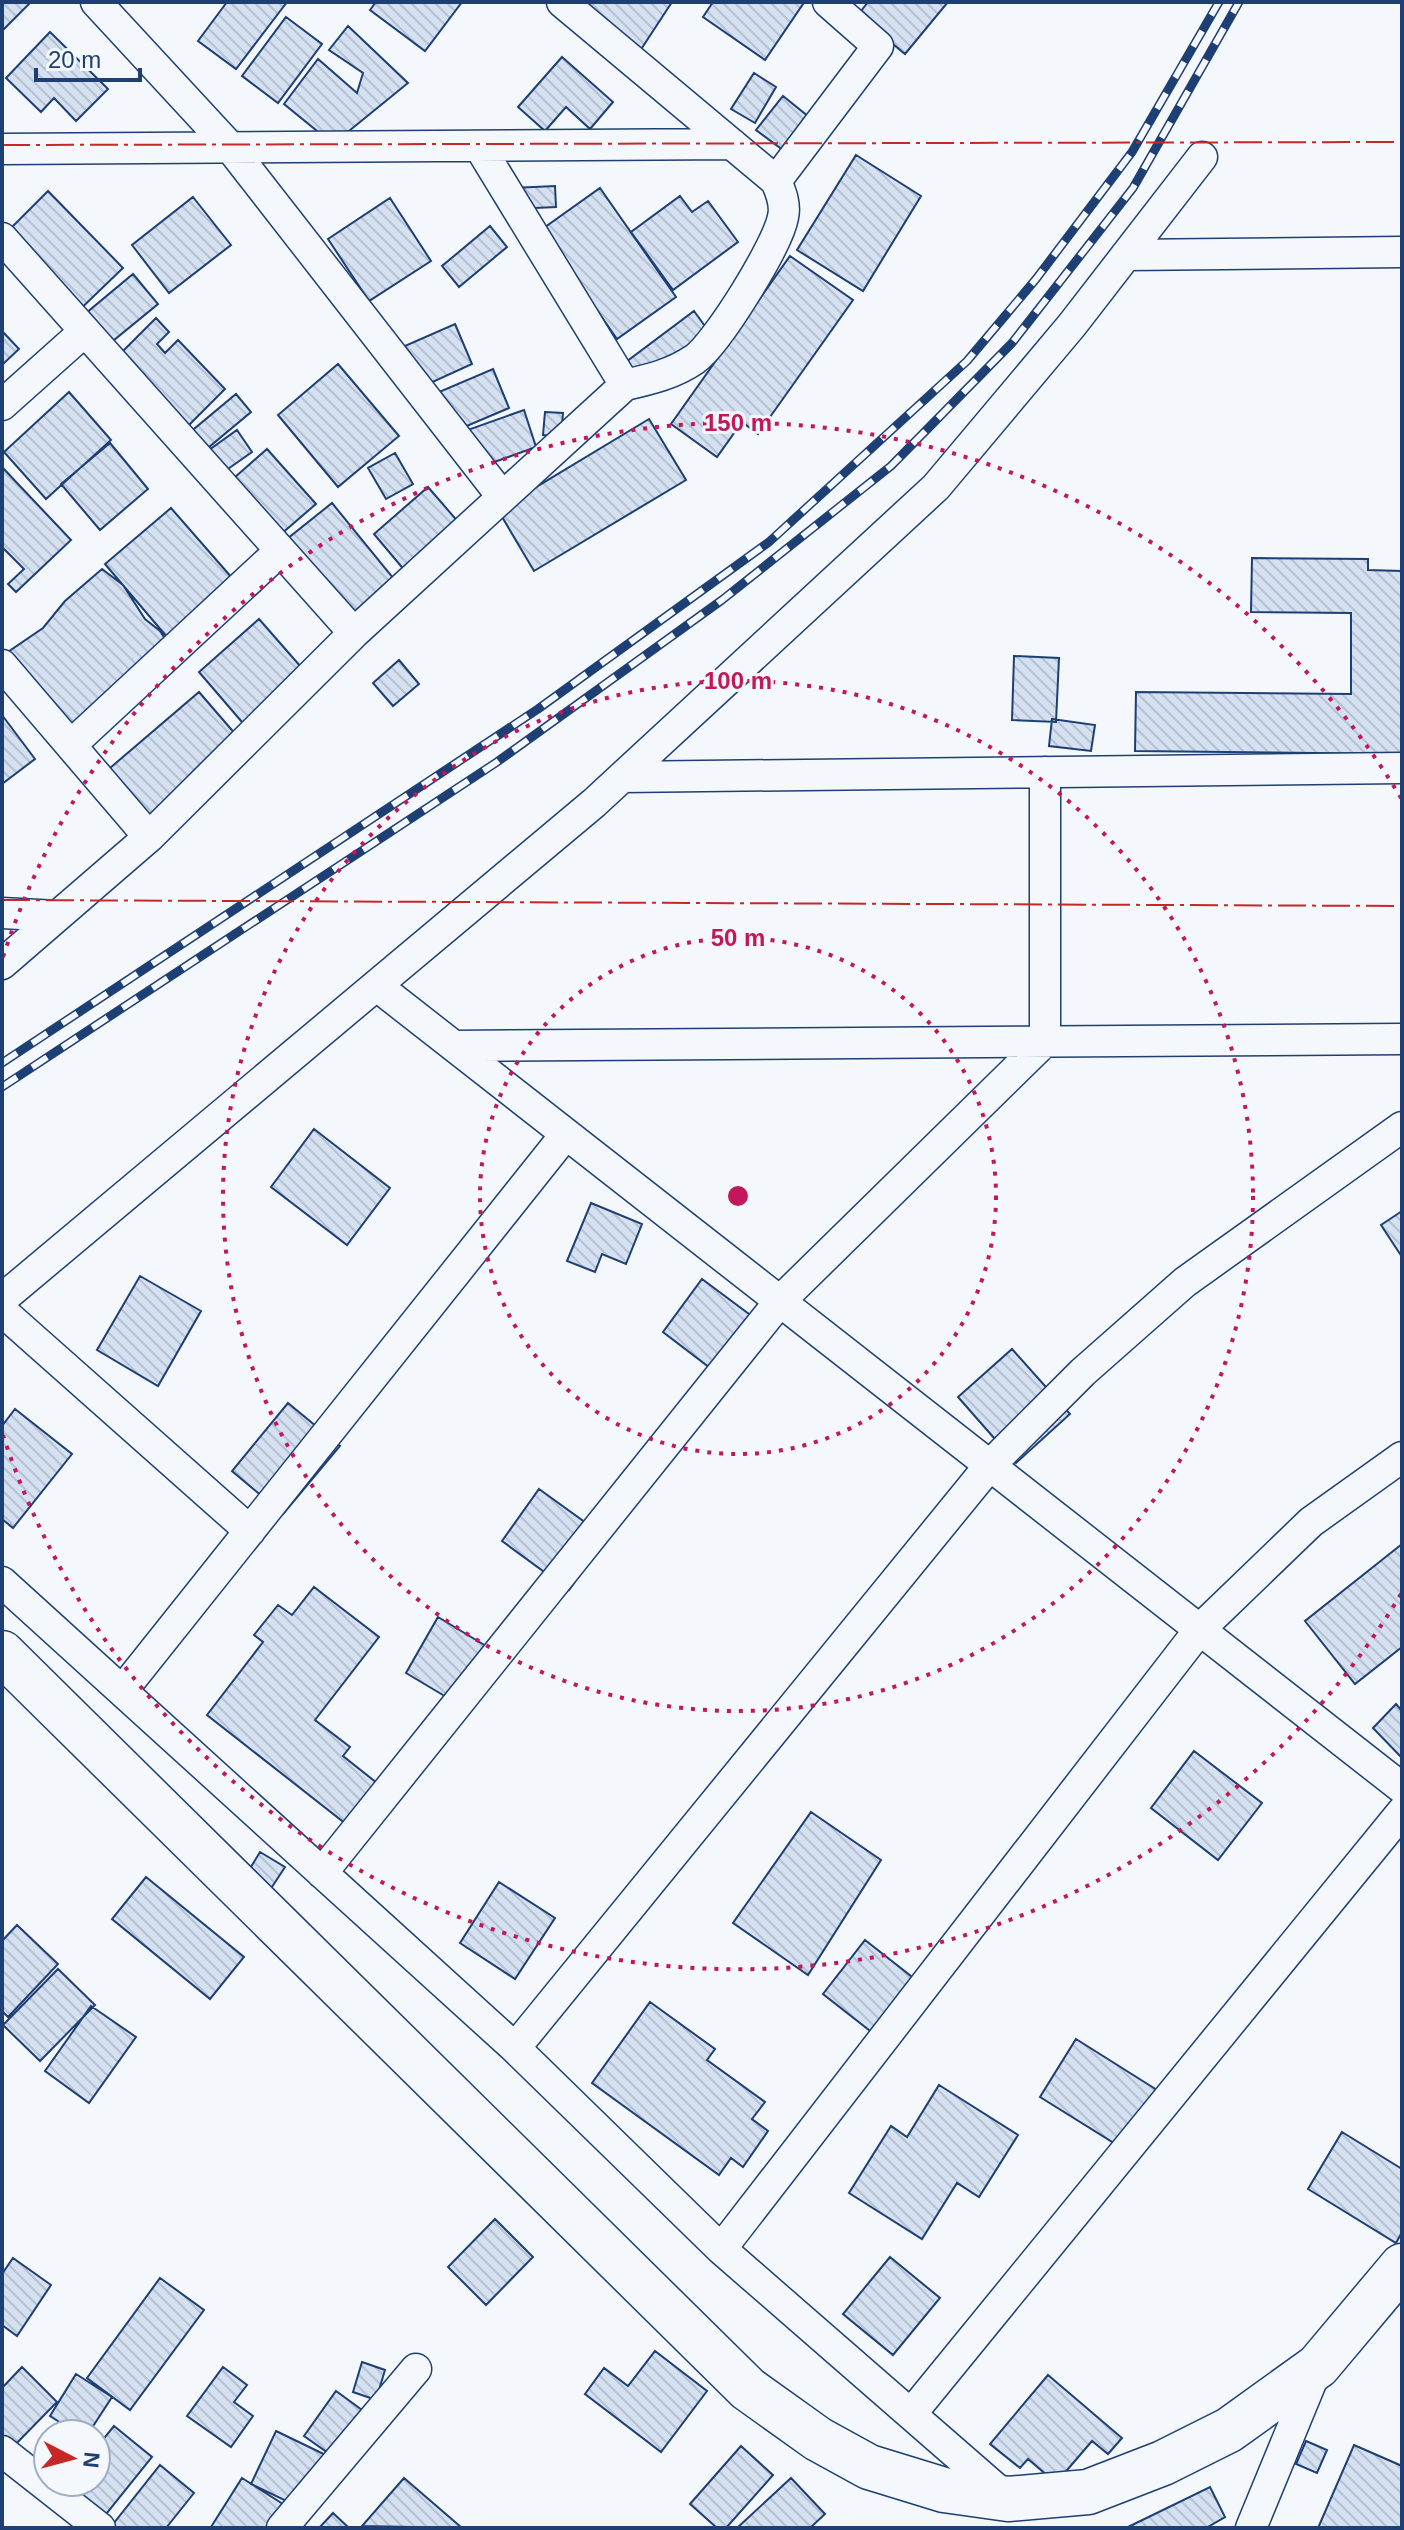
<svg xmlns="http://www.w3.org/2000/svg" width="1404" height="2530" font-family="Helvetica,sans-serif">
	<style>
		.building { fill: url(#building-back-hatch); stroke: #1d3f73; stroke-width: 2 }
		.lines { fill: none; stroke-linecap: round; stroke-linejoin: round }
		.street-casing { stroke: #1d3f73; stroke-width: 33 }
		.secondary-casing { stroke: #1d3f73; stroke-width: 47 }
		.street { stroke: #f4f7fb; stroke-width: 30 }
		.secondary { stroke: #f4f7fb; stroke-width: 44 }
		.rail-casing { stroke: #1d3f73; stroke-width: 9 }
		.rail { stroke: #f4f7fb; stroke-width: 6; stroke-dasharray: 18; stroke-linecap: butt }
		.power { stroke: #c62828; stroke-width: 2; stroke-dasharray: 28 6 4 6; stroke-linecap: butt }
		.ring { fill: none; stroke: #c2185b; stroke-width: 4; stroke-dasharray: 4 8 }
		.centre { fill: #c2185b; stroke: #f4f7fb; stroke-width: 4 }
		.ring-label { font-size: 24px; text-anchor: middle; font-weight: bold; fill: #c2185b; stroke: #f4f7fb; stroke-width: 6; stroke-linejoin: round; paint-order: stroke }
	</style>
	<defs>
		<pattern id="building-back-hatch" width="6" height="6" patternUnits="userSpaceOnUse" patternTransform="scale(2)"><rect width="6" height="6" fill="#d5e0f0"/><path d="M-1 5l2 2M0 0l6 6M5-1l2 2" fill="none" stroke="#b6c1d1"/></pattern>
	</defs>
	<rect width="100%" height="100%" fill="#f4f7fb"/>
	<path class="building" d="M 2,2 L 30,3 L 2,31 Z
		M 227,2 L 287,2 L 236,69 L 198,41 Z
		M 376,2 L 462,2 L 425,51 L 370,10 Z
		M 571,2 L 672,2 L 636,57 Z
		M 713,2 L 800,2 L 803,4 L 765,60 L 703,17 Z
		M 868,2 L 948,2 L 905,54 L 858,15 Z
		M 286,17 L 322,44 L 278,103 L 242,76 Z
		M 348,26 L 408,83 L 333,144 L 284,104 L 318,59 L 357,93 L 363,73 L 329,50 Z
		M 50,32 L 108,89 L 76,121 L 54,98 L 41,112 L 6,78 Z
		M 562,57 L 613,102 L 590,129 L 566,107 L 545,131 L 518,107 Z
		M 754,73 L 776,87 L 755,123 L 731,109 Z
		M 783,96 L 809,117 L 783,150 L 756,130 Z
		M 856,155 L 921,196 L 863,291 L 797,250 Z
		M 555,186 L 556,207 L 513,209 L 512,188 Z
		M 600,188 L 676,297 L 617,339 L 541,230 Z
		M 48,191 L 123,268 L 68,321 L 2,237 Z
		M 680,196 L 692,212 L 708,201 L 738,242 L 673,290 L 631,232 Z
		M 193,197 L 231,245 L 169,293 L 132,245 Z
		M 390,198 L 431,261 L 369,301 L 328,239 Z
		M 490,226 L 507,247 L 459,287 L 442,266 Z
		M 790,256 L 853,300 L 758,434 L 742,422 L 717,457 L 671,424 Z
		M 133,274 L 158,304 L 97,354 L 73,324 Z
		M 694,311 L 715,340 L 648,390 L 626,362 Z
		M 156,318 L 169,332 L 157,344 L 165,353 L 178,340 L 225,389 L 180,434 L 109,365 Z
		M 455,324 L 472,364 L 415,390 L 398,349 Z
		M 2,331 L 19,349 L 2,365 Z
		M 338,364 L 399,436 L 338,487 L 278,415 Z
		M 493,369 L 509,408 L 448,434 L 432,395 Z
		M 69,392 L 111,440 L 46,499 L 4,452 Z
		M 236,394 L 251,412 L 197,457 L 182,439 Z
		M 524,410 L 536,447 L 475,469 L 462,432 Z
		M 545,412 L 563,413 L 561,437 L 543,435 Z
		M 649,419 L 686,480 L 534,571 L 498,510 Z
		M 237,430 L 252,452 L 218,476 L 202,455 Z
		M 110,443 L 148,489 L 100,530 L 61,484 Z
		M 267,449 L 316,504 L 266,547 L 218,492 Z
		M 395,453 L 413,484 L 386,499 L 368,468 Z
		M 2,467 L 71,540 L 16,592 L 8,584 L 24,569 L 2,547 Z
		M 428,487 L 466,531 L 411,578 L 374,534 Z
		M 332,503 L 407,595 L 351,640 L 277,547 Z
		M 171,508 L 233,579 L 167,637 L 105,564 Z
		M 1252,558 L 1368,559 L 1368,570 L 1402,571 L 1402,754 L 1135,751 L 1136,692 L 1351,694 L 1351,613 L 1251,612 Z
		M 102,569 L 123,585 L 145,619 L 160,631 L 171,648 L 62,735 L 2,656 L 43,628 L 65,601 Z
		M 259,619 L 315,683 L 254,736 L 199,672 Z
		M 1014,656 L 1059,658 L 1056,722 L 1012,720 Z
		M 399,660 L 419,684 L 393,706 L 373,683 Z
		M 199,692 L 243,743 L 147,826 L 103,774 Z
		M 2,715 L 35,759 L 2,784 Z
		M 1052,719 L 1095,725 L 1091,751 L 1049,746 Z
		M 314,1129 L 390,1188 L 347,1245 L 271,1187 Z
		M 591,1203 L 642,1224 L 626,1264 L 602,1254 L 595,1272 L 567,1261 Z
		M 1402,1211 L 1402,1257 L 1381,1225 Z
		M 140,1276 L 201,1311 L 158,1386 L 97,1350 Z
		M 702,1279 L 757,1320 L 718,1374 L 663,1332 Z
		M 1012,1349 L 1070,1414 L 1016,1463 L 958,1397 Z
		M 288,1403 L 340,1446 L 283,1514 L 232,1471 Z
		M 15,1409 L 72,1454 L 13,1528 L 2,1519 L 2,1426 Z
		M 539,1489 L 600,1533 L 594,1555 L 569,1590 L 502,1541 Z
		M 1402,1544 L 1402,1647 L 1355,1684 L 1305,1621 Z
		M 314,1587 L 379,1637 L 315,1720 L 350,1747 L 343,1756 L 377,1783 L 346,1824 L 207,1715 L 263,1642 L 254,1635 L 278,1605 L 292,1615 Z
		M 438,1617 L 491,1649 L 458,1704 L 406,1673 Z
		M 1396,1704 L 1402,1711 L 1402,1758 L 1373,1728 Z
		M 1194,1751 L 1262,1803 L 1218,1860 L 1151,1808 Z
		M 811,1812 L 881,1860 L 808,1975 L 733,1923 Z
		M 260,1852 L 285,1867 L 270,1890 L 246,1875 Z
		M 146,1877 L 244,1957 L 210,1999 L 112,1919 Z
		M 499,1882 L 555,1918 L 515,1979 L 460,1943 Z
		M 17,1925 L 58,1964 L 8,2017 L 2,2011 L 2,1941 Z
		M 865,1940 L 930,1991 L 888,2045 L 823,1994 Z
		M 58,1969 L 95,2005 L 40,2061 L 3,2025 Z
		M 650,2002 L 715,2049 L 707,2060 L 765,2102 L 752,2119 L 768,2131 L 743,2167 L 731,2158 L 719,2175 L 592,2083 Z
		M 91,2006 L 136,2037 L 89,2103 L 45,2071 Z
		M 1076,2039 L 1157,2090 L 1122,2148 L 1040,2097 Z
		M 939,2085 L 1018,2135 L 979,2197 L 957,2183 L 922,2239 L 849,2193 L 891,2126 L 907,2137 Z
		M 1342,2132 L 1402,2169 L 1402,2232 L 1396,2243 L 1308,2189 Z
		M 495,2219 L 533,2257 L 486,2305 L 448,2267 Z
		M 890,2257 L 940,2298 L 893,2355 L 843,2314 Z
		M 13,2258 L 51,2285 L 17,2336 L 2,2325 L 2,2274 Z
		M 160,2278 L 204,2310 L 130,2410 L 87,2378 Z
		M 655,2351 L 707,2391 L 661,2452 L 585,2394 L 604,2368 L 628,2386 Z
		M 362,2362 L 385,2370 L 376,2400 L 353,2392 Z
		M 22,2367 L 57,2402 L 6,2454 L 2,2450 L 2,2388 Z
		M 223,2367 L 247,2385 L 234,2402 L 253,2416 L 231,2447 L 187,2416 Z
		M 76,2374 L 112,2397 L 88,2434 L 78,2434 L 50,2416 Z
		M 1048,2375 L 1122,2438 L 1108,2454 L 1092,2441 L 1056,2483 L 1028,2459 L 1020,2468 L 990,2444 Z
		M 336,2391 L 373,2418 L 341,2462 L 304,2436 Z
		M 114,2426 L 152,2457 L 95,2528 L 54,2499 L 68,2482 L 96,2482 L 96,2448 Z
		M 276,2431 L 334,2459 L 309,2512 L 251,2484 Z
		M 1306,2441 L 1327,2450 L 1317,2473 L 1296,2464 Z
		M 1354,2445 L 1402,2466 L 1402,2528 L 1318,2528 Z
		M 741,2446 L 773,2475 L 726,2528 L 717,2528 L 690,2504 Z
		M 160,2465 L 194,2493 L 166,2528 L 110,2528 Z
		M 242,2478 L 305,2518 L 299,2528 L 211,2527 Z
		M 404,2478 L 462,2528 L 362,2526 Z
		M 791,2478 L 825,2514 L 810,2528 L 737,2528 Z
		M 1210,2487 L 1225,2517 L 1206,2528 L 1126,2528 Z
		M 333,2513 L 349,2528 L 319,2528 Z"/>
	<g class="lines">
		<defs>
			<path id="street" d="M 96,2 L 230,147 L 501,495
				M 562,2 L 776,181 L 878,46 L 828,2
				M 479,146 L 625,385
				M 2,149 L 732,144
				M 2,238 L 354,633
				M 1126,255 L 1402,252
				M 2,405 L 85,331
				M 2,665 L 149,837
				M 71,745 L 280,551
				M 622,777 L 1402,768
				M 2,913 L 57,916
				M 2,964 L 149,837 L 354,633 L 625,385 C 651,379 673,374 695,359 C 718,342 778,245 783,217 C 786,205 781,192 776,181
				M 377,986 L 1402,1788
				M 454,1046 L 1402,1039
				M 2,1299 L 594,803 L 936,487 L 1072,325 L 1202,157
				M 2,1311 L 250,1531
				M 2,1582 L 515,2048 L 721,2249 L 1008,2499
				M 122,1691 L 566,1134
				M 322,1873 L 780,1301 L 1045,1041 L 1045,772
				M 515,2048 L 990,1465 L 1083,1372 L 1185,1282 L 1402,1127
				M 721,2249 L 1200,1629 L 1311,1522 L 1402,1457
				M 911,2414 L 1402,1812
				M 2,2451 L 100,2528
				M 282,2528 L 416,2369
				M 1251,2528 L 1317,2368"/>
			<path id="secondary" d="M 2,1653 L 748,2389 L 818,2439 L 869,2467 L 944,2490 L 1008,2499 L 1088,2492 L 1163,2463 L 1229,2430 L 1318,2366 L 1402,2266"/>
		</defs>
		<use href="#street" class="street-casing"/>
		<use href="#secondary" class="secondary-casing"/>
		<use href="#street" class="street"/>
		<use href="#secondary" class="secondary"/>
		<defs>
			<path id="rail" d="M 2,1063 L 538,709 L 769,542 L 967,361 L 1036,279 L 1132,152 L 1219,2
				M 2,1087 L 497,762 L 722,600 L 891,466 L 1012,343 L 1133,188 L 1239,2"/>
		</defs>
		<use href="#rail" class="rail-casing"/>
		<use href="#rail" class="rail"/>
		<path class="power" d="M 2,145 L 1402,142
			M 2,900 L 1402,906"/>
	</g>
	<g class="ring">
		<circle cx="738" cy="1196" r="258"/>
		<circle cx="738" cy="1196" r="515"/>
		<path d="M1401 1594A773 773 0 0 1 3 1435M3 957A773 773 0 0 1 1401 798"/>
	</g>
	<circle cx="738" cy="1196" r="12" class="centre"/>
	<g class="ring-label">
		<text x="738" y="431">150 m</text>
		<text x="738" y="689">100 m</text>
		<text x="738" y="946">50 m</text>
	</g>
	<rect width="1404" height="2530" fill="none" stroke="#1d3f73" stroke-width="8"/>
	<g transform="translate(72 2458) rotate(96)"><circle r="38" fill="#f4f7fb" stroke="#9eadc5" stroke-width="2"/>
	<path d="M0-6L14 30L0 20L-14 30Z" fill="#c62828"/>
	<text y="-12" font-size="22" font-weight="bold" text-anchor="middle" fill="#1d3f73">N</text>
	</g>
	<path d="M36 68v12h104v-12" fill="none" stroke="#1d3f73" stroke-width="4"/>
	<text x="48" y="68" font-size="24" fill="#1d3f73" stroke="#f4f7fb" stroke-width="6" paint-order="stroke">20 m</text>
</svg>
